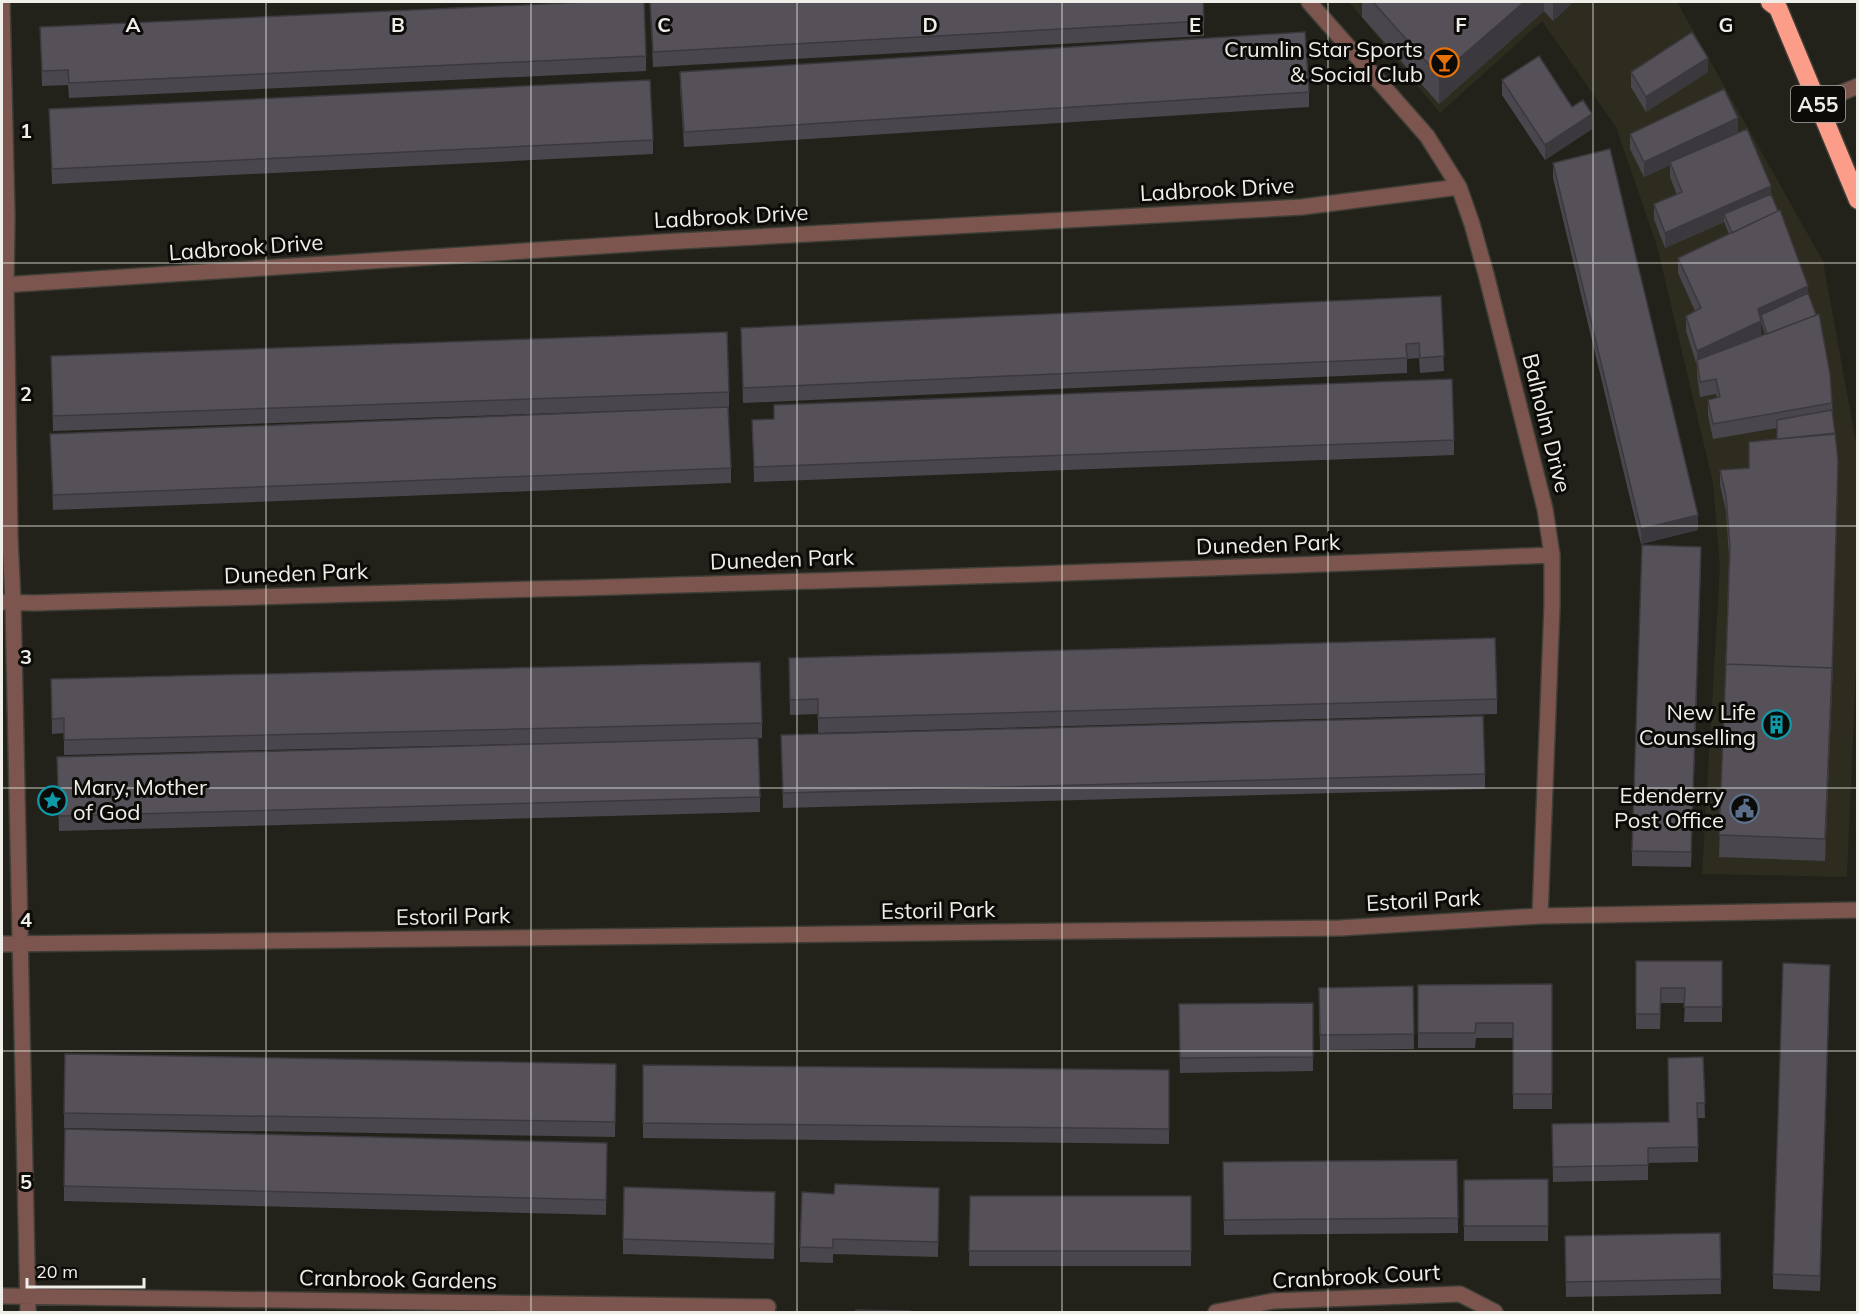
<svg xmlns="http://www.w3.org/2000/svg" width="1859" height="1314" font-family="Mulish,sans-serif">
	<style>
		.built { fill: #2e2c1e }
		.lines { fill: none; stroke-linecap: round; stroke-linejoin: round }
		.lane-casing { stroke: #403f37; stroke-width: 18 }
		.street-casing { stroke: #403f37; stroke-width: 18 }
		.highway-casing { stroke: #403f37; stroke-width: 21 }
		.lane { stroke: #7c564e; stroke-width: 15 }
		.street { stroke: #7c564e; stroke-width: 15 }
		.highway { stroke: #fb9d89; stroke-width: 18 }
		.wall { fill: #4a464d; fill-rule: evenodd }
		.shaded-wall { fill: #3c393e }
		.building { fill: #565159; stroke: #3c393e; stroke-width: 1.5 }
		.grid { fill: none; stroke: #efeee9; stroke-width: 1.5; stroke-opacity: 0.55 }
		.labels { text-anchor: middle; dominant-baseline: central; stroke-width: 6; stroke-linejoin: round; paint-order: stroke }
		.shield { fill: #0c0b08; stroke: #abaaa6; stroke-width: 1.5 }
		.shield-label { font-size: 21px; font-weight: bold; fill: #efeee9 }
		.poi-label { font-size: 22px; fill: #efeee9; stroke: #0c0b08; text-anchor: end }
		.street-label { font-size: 22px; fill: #efeee9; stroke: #0c0b08 }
		.grid-label { font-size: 20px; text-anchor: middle; font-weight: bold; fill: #efeee9; stroke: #0c0b08; stroke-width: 6; stroke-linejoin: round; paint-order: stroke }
	</style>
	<rect width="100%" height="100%" fill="#23221a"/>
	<path class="built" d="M 1349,2 L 1677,2 L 1823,261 L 1858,454 L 1857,642 L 1847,877 L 1702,874 L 1720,567 L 1713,483 L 1657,246 L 1616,127 L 1542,21 L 1440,113 Z"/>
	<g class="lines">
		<defs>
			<path id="lane" d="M 1817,103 L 1858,86"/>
			<path id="street" d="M 2,2 L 7,216 L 6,284 L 10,538 L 13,602 L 28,1312
				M 1309,2 L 1427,136 L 1459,187 L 1472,224 L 1486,274 L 1545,509 L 1552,555 L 1552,606 L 1540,916
				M 2,285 L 662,242 L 1302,207 L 1459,187
				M 2,602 L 34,603 C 540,589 1046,576 1552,555
				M 2,944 L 1340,928 L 1540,916 L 1858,910
				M 2,1296 L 768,1307
				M 1216,1312 L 1273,1301 L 1460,1294 L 1495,1312"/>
			<path id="highway" d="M 1770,2 L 1778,8 L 1858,200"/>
		</defs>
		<use href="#lane" class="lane-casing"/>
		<use href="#street" class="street-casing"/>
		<use href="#highway" class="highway-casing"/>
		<use href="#lane" class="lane"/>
		<use href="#street" class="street"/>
		<use href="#highway" class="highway"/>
	</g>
	<path class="wall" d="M 650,2 L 1204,21 L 1204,36 L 653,67 Z
		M 1362,2 L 1572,2 L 1572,3 L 1553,21 L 1544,11 L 1439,104 L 1362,17 Z
		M 40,27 L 646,56 L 646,71 L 69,98 L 68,85 L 42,86 Z
		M 680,72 L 1309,92 L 1309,107 L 684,147 L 680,87 Z
		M 1631,72 L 1708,72 L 1646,112 L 1631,87 Z
		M 1502,80 L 1572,107 L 1592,129 L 1545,160 L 1502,95 Z
		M 49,109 L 653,140 L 653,154 L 52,184 Z
		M 1738,133 L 1727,138 L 1771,194 L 1808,293 L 1832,403 L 1838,476 L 1832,690 L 1825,861 L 1719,857 L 1729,557 L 1726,511 L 1720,485 L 1720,470 L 1749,468 L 1777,439 L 1777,428 L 1713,439 L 1708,415 L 1708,400 L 1717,398 L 1716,394 L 1700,397 L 1697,375 L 1697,366 L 1686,331 L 1686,316 L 1695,311 L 1678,273 L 1678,258 L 1729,234 L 1724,222 L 1665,248 L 1654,219 L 1654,204 L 1677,195 L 1670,177 L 1670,165 L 1644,177 L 1630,149 L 1630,134 ZM 1761,322 L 1765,334 L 1761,336 Z
		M 1553,163 L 1698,530 L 1641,544 L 1553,178 Z
		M 1441,296 L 1444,371 L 1420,373 L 1419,358 L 1407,359 L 1407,373 L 743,403 L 741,328 Z
		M 51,356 L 729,392 L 729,407 L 53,431 Z
		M 774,405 L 1454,440 L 1454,455 L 754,482 L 752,420 L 774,419 Z
		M 50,434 L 731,468 L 731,483 L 53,510 Z
		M 1701,562 L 1691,867 L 1632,866 L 1632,851 Z
		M 789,658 L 1497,699 L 1497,714 L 818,733 L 818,714 L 790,715 Z
		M 51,679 L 762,723 L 762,738 L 64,755 L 64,733 L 52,734 Z
		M 781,735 L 1485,774 L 1485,789 L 783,808 Z
		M 57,772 L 760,797 L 760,812 L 59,831 Z
		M 1636,961 L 1722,961 L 1722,1022 L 1684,1022 L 1685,1003 L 1661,1003 L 1660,1029 L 1636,1029 Z
		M 1830,980 L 1820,1291 L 1773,1289 L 1773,1274 Z
		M 1552,984 L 1552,1109 L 1513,1109 L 1513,1038 L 1476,1038 L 1475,1048 L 1418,1048 L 1418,985 Z
		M 1413,986 L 1414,1049 L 1320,1050 L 1319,988 Z
		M 1313,1003 L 1313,1071 L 1180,1073 L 1179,1004 Z
		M 65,1054 L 616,1064 L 615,1137 L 64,1128 Z
		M 1703,1057 L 1705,1118 L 1698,1118 L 1698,1162 L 1648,1163 L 1648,1180 L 1553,1182 L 1552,1124 L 1669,1122 Z
		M 643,1065 L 1169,1070 L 1169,1144 L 643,1138 Z
		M 607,1143 L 606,1215 L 64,1201 L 64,1186 Z
		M 1457,1160 L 1458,1233 L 1224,1235 L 1223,1162 Z
		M 1548,1179 L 1548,1241 L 1464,1241 L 1464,1180 Z
		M 939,1188 L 938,1257 L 833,1254 L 833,1263 L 800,1262 L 800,1247 L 834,1194 Z
		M 970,1196 L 1191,1196 L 1191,1266 L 969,1266 Z
		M 775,1207 L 774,1259 L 623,1254 L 623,1239 Z
		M 1720,1233 L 1721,1294 L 1566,1297 L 1565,1236 Z"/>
	<path class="shaded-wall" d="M 1524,2 L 1544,2 L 1544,11 L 1439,104 L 1439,76 Z
		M 1553,2 L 1572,2 L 1572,3 L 1553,21 Z
		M 1708,58 L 1708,72 L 1646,112 L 1646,97 Z
		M 1592,114 L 1592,129 L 1545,160 L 1545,145 Z
		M 1738,118 L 1738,133 L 1671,165 L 1670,162 L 1670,165 L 1644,177 L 1644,162 Z
		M 1771,186 L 1771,201 L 1724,214 L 1724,222 L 1665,248 L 1665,233 Z
		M 1808,286 L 1808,301 L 1761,315 L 1761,336 L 1697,360 L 1697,366 L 1697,351 L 1758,309 Z
		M 1838,476 L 1832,690 L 1825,861 L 1825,839 Z
		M 1698,515 L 1698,530 L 1641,544 L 1641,529 Z
		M 1701,547 L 1701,562 L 1691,867 L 1691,852 Z
		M 1830,965 L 1830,980 L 1820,1291 L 1820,1276 Z"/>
	<path class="building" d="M 588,2 L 644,2 L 646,56 L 69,83 L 68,70 L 42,71 L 40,27 Z
		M 650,2 L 1203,2 L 1204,21 L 653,52 Z
		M 1373,2 L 1524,2 L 1439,76 Z
		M 1305,32 L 1309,92 L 684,132 L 680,72 Z
		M 1692,32 L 1708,58 L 1646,97 L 1631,72 Z
		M 1539,56 L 1572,107 L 1583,100 L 1592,114 L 1545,145 L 1502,80 Z
		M 650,80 L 653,140 L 52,169 L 49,109 Z
		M 1724,89 L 1738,118 L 1644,162 L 1630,134 Z
		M 1747,129 L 1771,186 L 1665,233 L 1654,204 L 1682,192 L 1670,162 Z
		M 1610,149 L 1698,515 L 1641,529 L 1553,163 Z
		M 1771,194 L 1778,211 L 1732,233 L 1724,214 Z
		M 1780,210 L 1808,286 L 1758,309 L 1761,321 L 1697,351 L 1686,316 L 1701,308 L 1678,258 Z
		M 1808,293 L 1816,315 L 1767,334 L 1761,315 Z
		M 1441,296 L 1444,356 L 1420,358 L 1419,343 L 1406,344 L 1407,358 L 743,388 L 741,328 Z
		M 1819,314 L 1830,374 L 1832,403 L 1713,424 L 1708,400 L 1720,397 L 1716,379 L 1700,382 L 1697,360 Z
		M 727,332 L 729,392 L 53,416 L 51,356 Z
		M 1452,379 L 1454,440 L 754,467 L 752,420 L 774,419 L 774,405 Z
		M 728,407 L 731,468 L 53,495 L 50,434 Z
		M 1832,410 L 1835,434 L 1777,439 L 1777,420 Z
		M 1835,433 L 1838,461 L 1832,675 L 1832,668 L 1726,664 L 1730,546 L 1726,496 L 1720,470 L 1749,468 L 1749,442 Z
		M 1642,545 L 1701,547 L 1691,852 L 1632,851 Z
		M 1495,638 L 1497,699 L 818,718 L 818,699 L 790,700 L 789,658 Z
		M 760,662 L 762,723 L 64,740 L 64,718 L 52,719 L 51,679 Z
		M 1726,664 L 1832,668 L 1825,839 L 1719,835 Z
		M 1483,716 L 1485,774 L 783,793 L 781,735 Z
		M 758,738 L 760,797 L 59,816 L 57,757 Z
		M 1636,961 L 1722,961 L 1722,1007 L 1684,1007 L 1685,988 L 1661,988 L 1660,1014 L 1636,1014 Z
		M 1783,963 L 1830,965 L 1820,1276 L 1773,1274 Z
		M 1552,984 L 1552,1094 L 1513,1094 L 1513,1023 L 1476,1023 L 1475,1033 L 1418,1033 L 1418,985 Z
		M 1413,986 L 1414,1034 L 1320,1035 L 1319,988 Z
		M 1313,1003 L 1313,1057 L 1180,1058 L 1179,1004 Z
		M 65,1054 L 616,1064 L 615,1122 L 64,1113 Z
		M 1703,1057 L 1705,1103 L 1697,1103 L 1698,1147 L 1648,1148 L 1648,1165 L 1553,1167 L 1552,1124 L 1669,1122 L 1668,1058 Z
		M 643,1065 L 1169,1070 L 1169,1129 L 643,1123 Z
		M 65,1129 L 607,1143 L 606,1200 L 64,1186 Z
		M 1457,1160 L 1458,1218 L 1224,1220 L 1223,1162 Z
		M 1548,1179 L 1548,1226 L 1464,1226 L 1464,1180 Z
		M 835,1184 L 939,1188 L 938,1242 L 833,1239 L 833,1248 L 800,1247 L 802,1192 L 834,1194 Z
		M 624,1187 L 775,1192 L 774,1244 L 623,1239 Z
		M 970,1196 L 1191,1196 L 1191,1251 L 969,1251 Z
		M 1720,1233 L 1721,1279 L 1566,1282 L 1565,1236 Z
		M 856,1310 L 910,1311 L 910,1312 L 856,1312 Z"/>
	<path class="grid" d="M 266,2 L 266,1312M 531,2 L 531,1312M 797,2 L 797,1312M 1062,2 L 1062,1312M 1328,2 L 1328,1312M 1593,2 L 1593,1312M 2,263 L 1858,263M 2,526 L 1858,526M 2,788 L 1858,788M 2,1051 L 1858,1051"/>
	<defs>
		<symbol id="bar-ring" viewBox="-11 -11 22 22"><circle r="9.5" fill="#0c0b08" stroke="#e8710a" stroke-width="1.5"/><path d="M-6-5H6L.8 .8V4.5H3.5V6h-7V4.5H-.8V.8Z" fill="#e8710a"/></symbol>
		<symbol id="building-ring" viewBox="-11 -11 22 22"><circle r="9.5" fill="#0c0b08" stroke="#0f9aa8" stroke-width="1.5"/><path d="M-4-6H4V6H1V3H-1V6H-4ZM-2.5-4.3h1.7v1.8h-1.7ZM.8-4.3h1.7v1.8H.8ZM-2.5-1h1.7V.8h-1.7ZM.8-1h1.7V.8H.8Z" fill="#0f9aa8"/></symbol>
		<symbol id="sight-ring" viewBox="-11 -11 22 22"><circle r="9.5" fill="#0c0b08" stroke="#0f9aa8" stroke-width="1.5"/><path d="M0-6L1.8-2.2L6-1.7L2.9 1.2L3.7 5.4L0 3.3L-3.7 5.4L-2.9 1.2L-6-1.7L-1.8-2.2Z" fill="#0f9aa8"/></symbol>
		<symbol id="civic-ring" viewBox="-11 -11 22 22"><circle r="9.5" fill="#0c0b08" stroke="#5c6f8a" stroke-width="1.5"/><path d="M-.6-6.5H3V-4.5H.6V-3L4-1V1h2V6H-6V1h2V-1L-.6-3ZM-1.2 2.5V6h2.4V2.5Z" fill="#5c6f8a"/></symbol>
	</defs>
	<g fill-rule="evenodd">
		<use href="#bar-ring" x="1428" y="46" width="33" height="33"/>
		<use href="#building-ring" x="1760" y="708" width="33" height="33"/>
		<use href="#sight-ring" x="36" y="784" width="33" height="33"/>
		<use href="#civic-ring" x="1728" y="792" width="33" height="33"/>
	</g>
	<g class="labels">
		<rect class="shield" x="1791" y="86" width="54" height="36" rx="4.5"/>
		<g class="shield-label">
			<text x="1818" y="104">A55</text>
		</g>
		<g class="poi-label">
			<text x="1423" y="49">Crumlin Star Sports<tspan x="1423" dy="25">&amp; Social Club</tspan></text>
			<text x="1756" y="712">New Life<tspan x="1756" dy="25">Counselling</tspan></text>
			<text x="73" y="787" text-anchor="start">Mary, Mother<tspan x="73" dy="25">of God</tspan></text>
			<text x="1724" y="795">Edenderry<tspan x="1724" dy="25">Post Office</tspan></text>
		</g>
		<g class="street-label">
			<text transform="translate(1217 189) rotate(-3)">Ladbrook Drive</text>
			<text transform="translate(731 216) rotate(-3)">Ladbrook Drive</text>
			<text transform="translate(246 247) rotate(-4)">Ladbrook Drive</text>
			<text transform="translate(1547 423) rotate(76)">Balholm Drive</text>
			<text transform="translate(1268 544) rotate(-2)">Duneden Park</text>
			<text transform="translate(782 559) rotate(-2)">Duneden Park</text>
			<text transform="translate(296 573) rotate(-2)">Duneden Park</text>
			<text transform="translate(1423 900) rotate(-3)">Estoril Park</text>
			<text transform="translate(938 910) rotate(-1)">Estoril Park</text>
			<text transform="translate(453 916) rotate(-1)">Estoril Park</text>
			<text transform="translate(1356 1276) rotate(-3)">Cranbrook Court</text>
			<text transform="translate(398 1279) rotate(1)">Cranbrook Gardens</text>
		</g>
	</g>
	<g class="grid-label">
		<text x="133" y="32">A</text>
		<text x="398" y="32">B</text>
		<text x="664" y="32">C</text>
		<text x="930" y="32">D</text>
		<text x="1195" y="32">E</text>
		<text x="1461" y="32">F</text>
		<text x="1726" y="32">G</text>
		<text x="26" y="138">1</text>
		<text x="26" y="401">2</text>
		<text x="26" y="664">3</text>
		<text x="26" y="927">4</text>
		<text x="26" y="1189">5</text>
	</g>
	<rect width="1859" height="1314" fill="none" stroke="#efeee9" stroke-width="6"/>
	<path d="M27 1278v9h117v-9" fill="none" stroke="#efeee9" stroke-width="3"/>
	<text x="36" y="1278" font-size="18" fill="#efeee9" stroke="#0c0b08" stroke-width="4.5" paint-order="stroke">20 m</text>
</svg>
